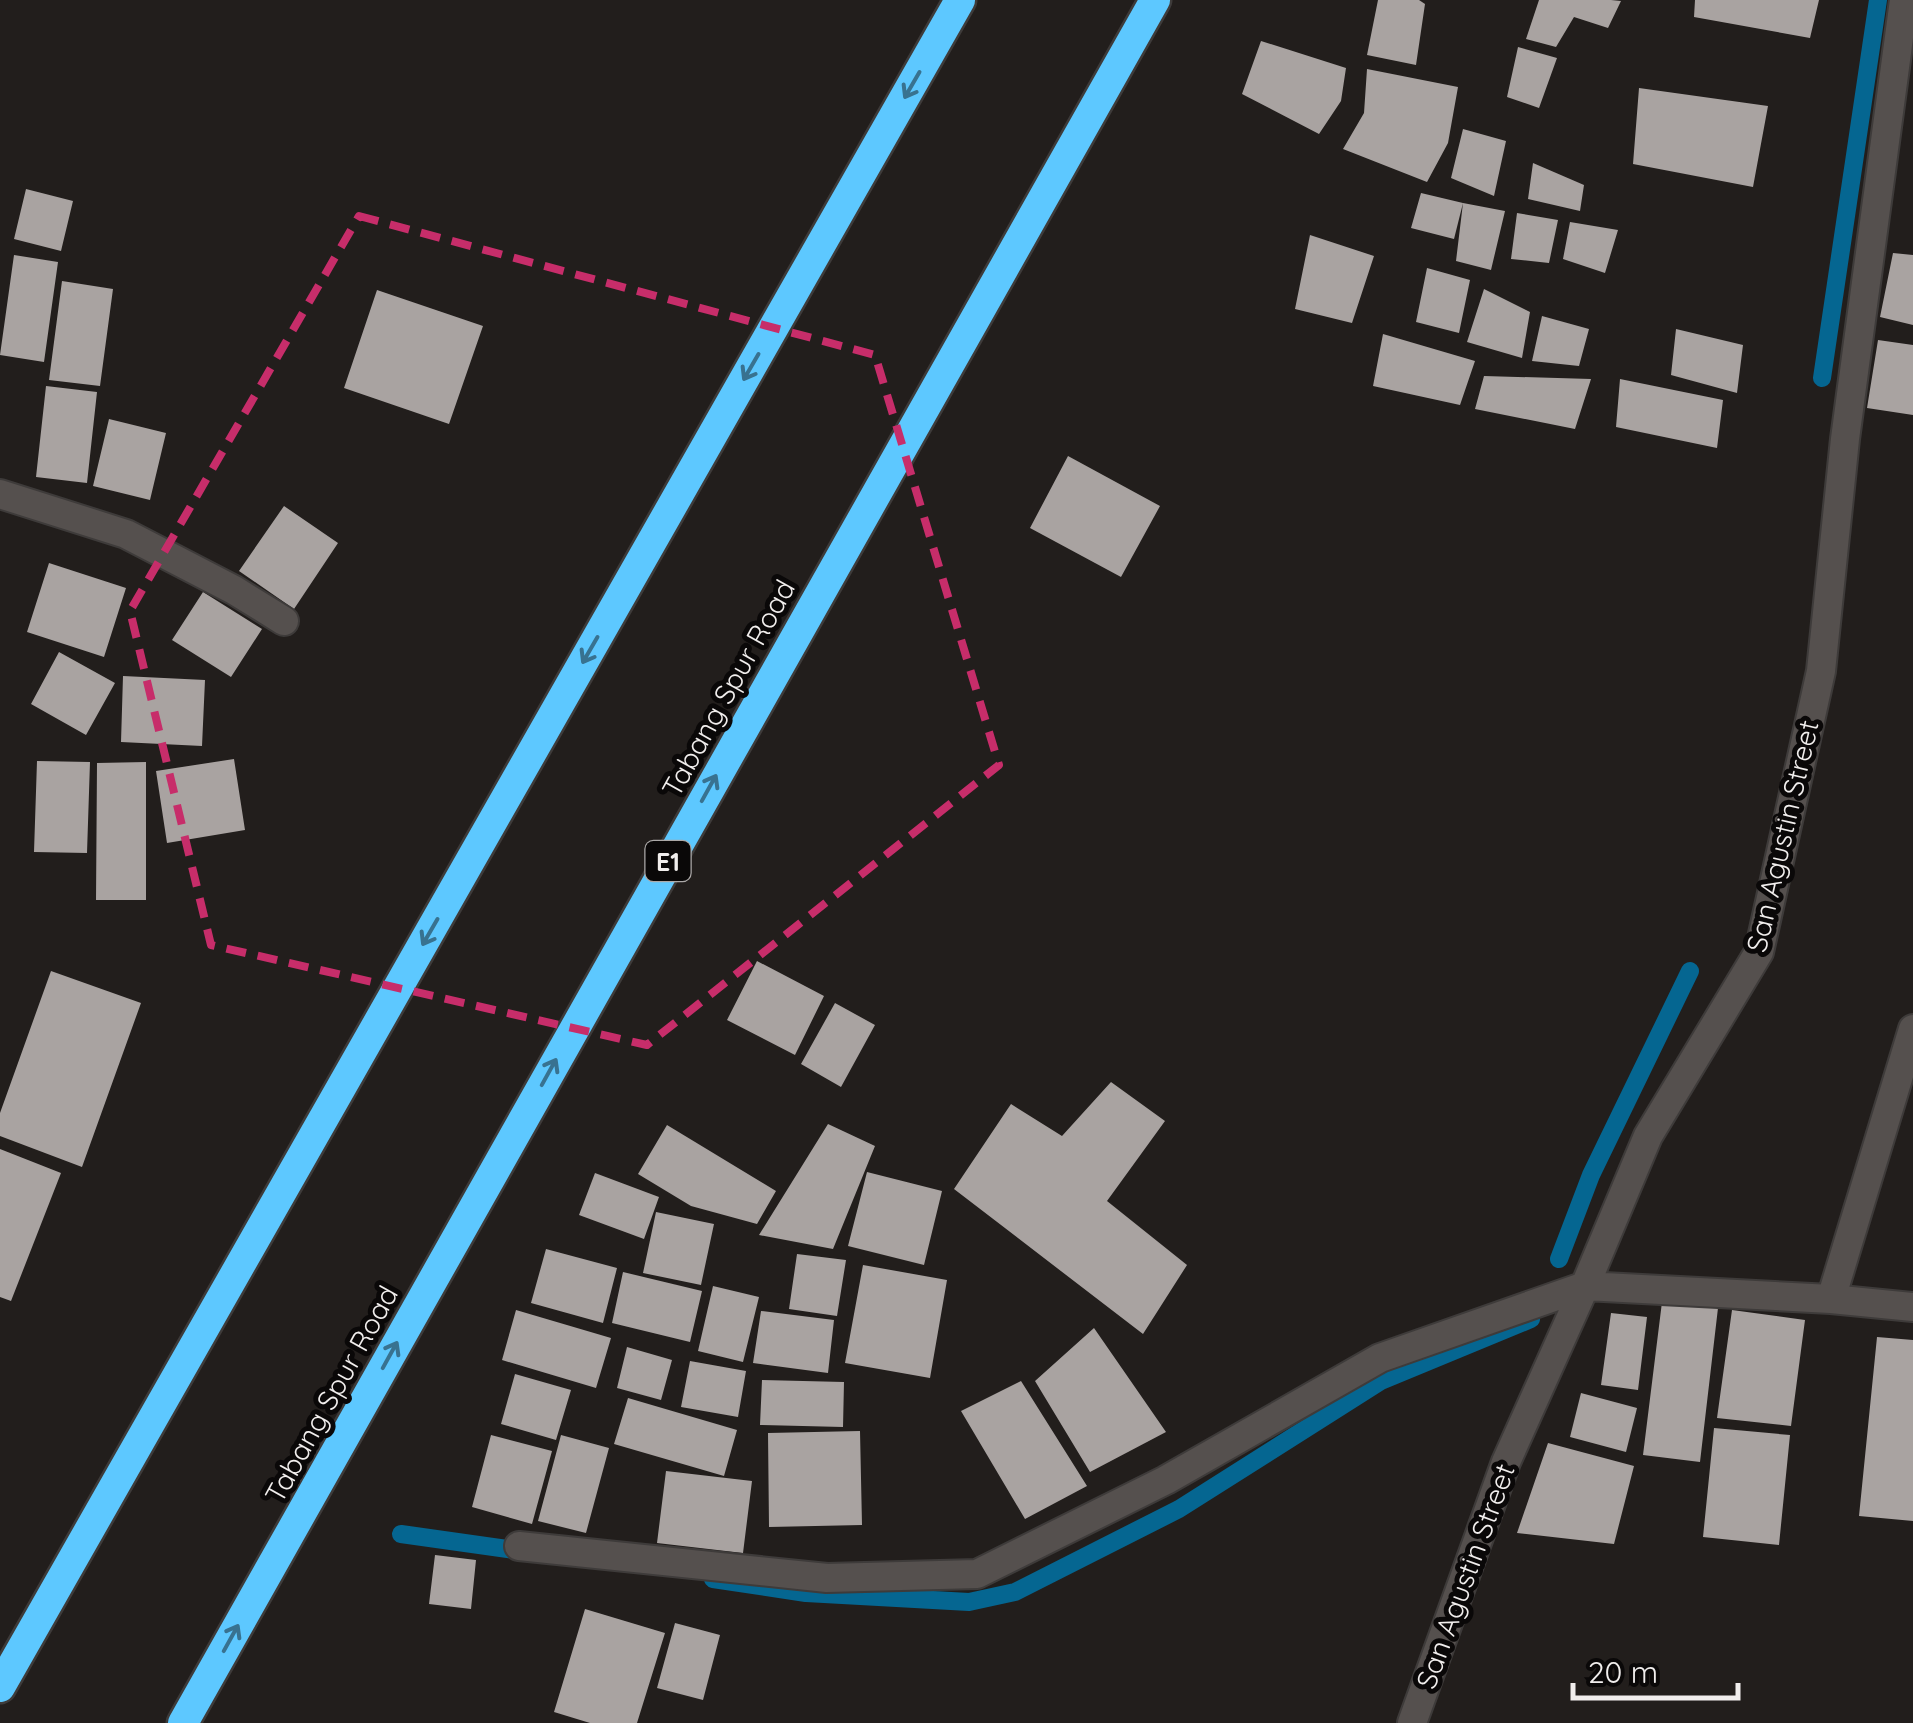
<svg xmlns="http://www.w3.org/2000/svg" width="1913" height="1723" font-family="Quicksand,sans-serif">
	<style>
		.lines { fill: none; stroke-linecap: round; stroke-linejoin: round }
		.stream { stroke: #056691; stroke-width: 18 }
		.building { fill: #a9a3a1 }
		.minor-casing { stroke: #3e3b3a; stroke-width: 32 }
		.motorway-casing { stroke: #3e3b3a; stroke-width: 35 }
		.minor { stroke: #55504e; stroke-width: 28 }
		.motorway { stroke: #5dc8ff; stroke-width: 30 }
		.oneway { stroke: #387290 }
		.marked { fill: none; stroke: #c72d6a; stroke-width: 8; stroke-dasharray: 20 12; stroke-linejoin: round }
		.labels { text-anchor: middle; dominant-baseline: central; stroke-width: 10; stroke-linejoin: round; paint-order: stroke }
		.shield { fill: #0a0808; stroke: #aca9a8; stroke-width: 2.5 }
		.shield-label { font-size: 25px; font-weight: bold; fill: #f1eeed }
		.street-label { font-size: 28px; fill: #f1eeed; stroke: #0a0808 }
	</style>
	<rect width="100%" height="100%" fill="#221e1c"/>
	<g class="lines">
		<path class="stream" d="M 1822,378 L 1878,0
			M 1559,1259 L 1591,1175 L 1690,971
			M 401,1534 L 529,1552
			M 713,1579 L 806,1593 L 969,1602 L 1015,1592 L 1179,1509 L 1381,1381 L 1531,1319"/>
	</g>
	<path class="building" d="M 1378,0 L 1419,0 L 1425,4 L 1416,65 L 1367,55 Z
		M 1539,0 L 1611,0 L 1621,1 L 1608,28 L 1574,17 L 1556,47 L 1526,39 Z
		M 1695,0 L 1819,0 L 1810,38 L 1694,17 Z
		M 1261,41 L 1346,68 L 1341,101 L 1319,134 L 1242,94 Z
		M 1518,47 L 1557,58 L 1539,108 L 1507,97 Z
		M 1367,69 L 1458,87 L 1448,143 L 1427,182 L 1343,149 L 1364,113 Z
		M 1639,88 L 1768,106 L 1753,187 L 1633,164 Z
		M 1463,129 L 1506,141 L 1494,196 L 1451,178 Z
		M 1533,163 L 1584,185 L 1580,211 L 1528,199 Z
		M 26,189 L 73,201 L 61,251 L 14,239 Z
		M 1421,193 L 1463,203 L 1454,239 L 1411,228 Z
		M 1463,203 L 1505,211 L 1491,270 L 1456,261 Z
		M 1517,213 L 1558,220 L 1549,263 L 1511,259 Z
		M 1570,222 L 1618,230 L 1605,273 L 1563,259 Z
		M 1310,235 L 1374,256 L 1352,323 L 1295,309 Z
		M 1893,253 L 1913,255 L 1913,325 L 1880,317 Z
		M 14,255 L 58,262 L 44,362 L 0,355 Z
		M 1427,268 L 1470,280 L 1459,333 L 1416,322 Z
		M 62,281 L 113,289 L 100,386 L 49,380 Z
		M 1484,289 L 1530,312 L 1522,358 L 1467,342 Z
		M 377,290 L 483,326 L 449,424 L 344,388 Z
		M 1542,316 L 1589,329 L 1579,366 L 1532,361 Z
		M 1676,329 L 1743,345 L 1737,393 L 1671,375 Z
		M 1383,334 L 1475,361 L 1460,405 L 1373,386 Z
		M 1878,340 L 1913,345 L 1913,415 L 1867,408 Z
		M 1484,376 L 1591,379 L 1575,429 L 1475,409 Z
		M 1620,379 L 1723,400 L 1717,448 L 1616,427 Z
		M 46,386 L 97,392 L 87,483 L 36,477 Z
		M 109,419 L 166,433 L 150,500 L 93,486 Z
		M 1068,456 L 1160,506 L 1121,577 L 1030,528 Z
		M 284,506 L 338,543 L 294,609 L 239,571 Z
		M 49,563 L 126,588 L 104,657 L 27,632 Z
		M 203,592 L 262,629 L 231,677 L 172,640 Z
		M 59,652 L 115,683 L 86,735 L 31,704 Z
		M 123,676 L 205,680 L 202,746 L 121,742 Z
		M 234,759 L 245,830 L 167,843 L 156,771 Z
		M 37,761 L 90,762 L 87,853 L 34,852 Z
		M 146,762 L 146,900 L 96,900 L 97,763 Z
		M 757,961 L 824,996 L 795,1055 L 727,1020 Z
		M 51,971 L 141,1003 L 82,1167 L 0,1136 L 0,1113 Z
		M 835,1003 L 875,1025 L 841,1087 L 801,1064 Z
		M 1111,1082 L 1165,1121 L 1107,1201 L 1187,1265 L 1143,1334 L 954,1189 L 1011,1104 L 1062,1136 Z
		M 828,1124 L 875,1146 L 833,1249 L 759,1235 Z
		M 667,1125 L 776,1191 L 757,1224 L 691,1206 L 638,1174 Z
		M 0,1149 L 61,1173 L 11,1301 L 0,1297 Z
		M 867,1172 L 942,1191 L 924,1265 L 848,1246 Z
		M 595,1173 L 659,1197 L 644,1239 L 579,1215 Z
		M 656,1212 L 714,1224 L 701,1285 L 643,1273 Z
		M 546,1249 L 617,1268 L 603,1323 L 531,1303 Z
		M 797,1254 L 846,1260 L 837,1316 L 789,1309 Z
		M 863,1265 L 947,1280 L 930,1378 L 845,1363 Z
		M 623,1272 L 702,1291 L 690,1342 L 612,1323 Z
		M 713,1286 L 759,1297 L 743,1362 L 698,1351 Z
		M 1662,1302 L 1718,1308 L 1700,1462 L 1643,1455 Z
		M 516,1310 L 611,1338 L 596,1388 L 502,1360 Z
		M 1732,1310 L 1805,1320 L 1791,1426 L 1717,1418 Z
		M 761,1311 L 834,1320 L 828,1373 L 753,1363 Z
		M 1611,1313 L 1647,1317 L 1638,1390 L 1601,1385 Z
		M 1094,1328 L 1166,1432 L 1090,1472 L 1035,1381 Z
		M 1877,1337 L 1913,1340 L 1913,1521 L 1859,1516 Z
		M 627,1347 L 672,1360 L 661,1400 L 617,1388 Z
		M 690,1361 L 746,1371 L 738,1417 L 681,1407 Z
		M 515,1374 L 571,1390 L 556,1440 L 501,1424 Z
		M 762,1380 L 844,1382 L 843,1427 L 760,1425 Z
		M 1021,1381 L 1087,1486 L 1025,1519 L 961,1411 Z
		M 1581,1393 L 1637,1408 L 1626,1452 L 1570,1437 Z
		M 628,1398 L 737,1430 L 724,1476 L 614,1444 Z
		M 1714,1428 L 1790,1435 L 1779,1545 L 1703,1537 Z
		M 860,1431 L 862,1525 L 769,1527 L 768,1433 Z
		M 491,1435 L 552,1451 L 532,1524 L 472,1507 Z
		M 561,1435 L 609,1448 L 586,1533 L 538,1521 Z
		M 1548,1443 L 1634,1466 L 1614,1544 L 1517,1533 Z
		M 666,1471 L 752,1481 L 743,1553 L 657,1543 Z
		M 435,1555 L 476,1560 L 471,1609 L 429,1604 Z
		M 585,1609 L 665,1633 L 637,1723 L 590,1723 L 554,1712 Z
		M 675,1623 L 720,1635 L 703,1700 L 657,1688 Z"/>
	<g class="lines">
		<defs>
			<path id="minor" d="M 0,494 L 126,534 L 234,590 L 284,621
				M 1831,1299 L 1913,1029
				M 519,1546 L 827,1578 L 977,1574 L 1166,1480 L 1380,1358 L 1585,1286 L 1831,1299 L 1913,1307
				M 1412,1723 L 1506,1462 L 1585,1286 L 1648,1136 L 1759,952 L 1821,671 L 1845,439 L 1904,0"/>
			<path id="motorway" d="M 0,1687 L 960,0
				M 183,1723 L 1155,0"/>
		</defs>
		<use href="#minor" class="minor-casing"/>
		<use href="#motorway" class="motorway-casing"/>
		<use href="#minor" class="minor"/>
		<use href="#motorway" class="motorway"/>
	</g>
	<defs><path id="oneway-shaft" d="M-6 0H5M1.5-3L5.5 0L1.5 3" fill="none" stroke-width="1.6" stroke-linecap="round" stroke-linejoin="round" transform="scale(2.5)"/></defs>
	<g class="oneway">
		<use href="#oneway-shaft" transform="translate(912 85) rotate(120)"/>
		<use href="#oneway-shaft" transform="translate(751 367) rotate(120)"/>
		<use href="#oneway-shaft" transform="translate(590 650) rotate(120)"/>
		<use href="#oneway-shaft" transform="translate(709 788) rotate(-61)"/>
		<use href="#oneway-shaft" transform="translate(430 932) rotate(120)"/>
		<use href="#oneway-shaft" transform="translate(549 1072) rotate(-61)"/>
		<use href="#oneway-shaft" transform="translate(390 1355) rotate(-61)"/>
		<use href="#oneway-shaft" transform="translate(231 1638) rotate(-61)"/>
	</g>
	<path class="marked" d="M 359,216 L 875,355 L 999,765 L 647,1045 L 211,945 L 130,611 Z"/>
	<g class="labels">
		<rect class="shield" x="645.5" y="841" width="45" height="40" rx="8"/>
		<g class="shield-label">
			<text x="668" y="861">E1</text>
		</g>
		<g class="street-label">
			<text transform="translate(728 688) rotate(-61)">Tabang Spur Road</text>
			<text transform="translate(1782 836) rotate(-77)">San Agustin Street</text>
			<text transform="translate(331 1394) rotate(-61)">Tabang Spur Road</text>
			<text transform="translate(1465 1576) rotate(-70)">San Agustin Street</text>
		</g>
	</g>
	<path d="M1573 1683v15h165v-15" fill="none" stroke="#f1eeed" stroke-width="5"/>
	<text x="1588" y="1683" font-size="30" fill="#f1eeed" stroke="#0a0808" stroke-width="8" paint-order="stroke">20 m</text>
</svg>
